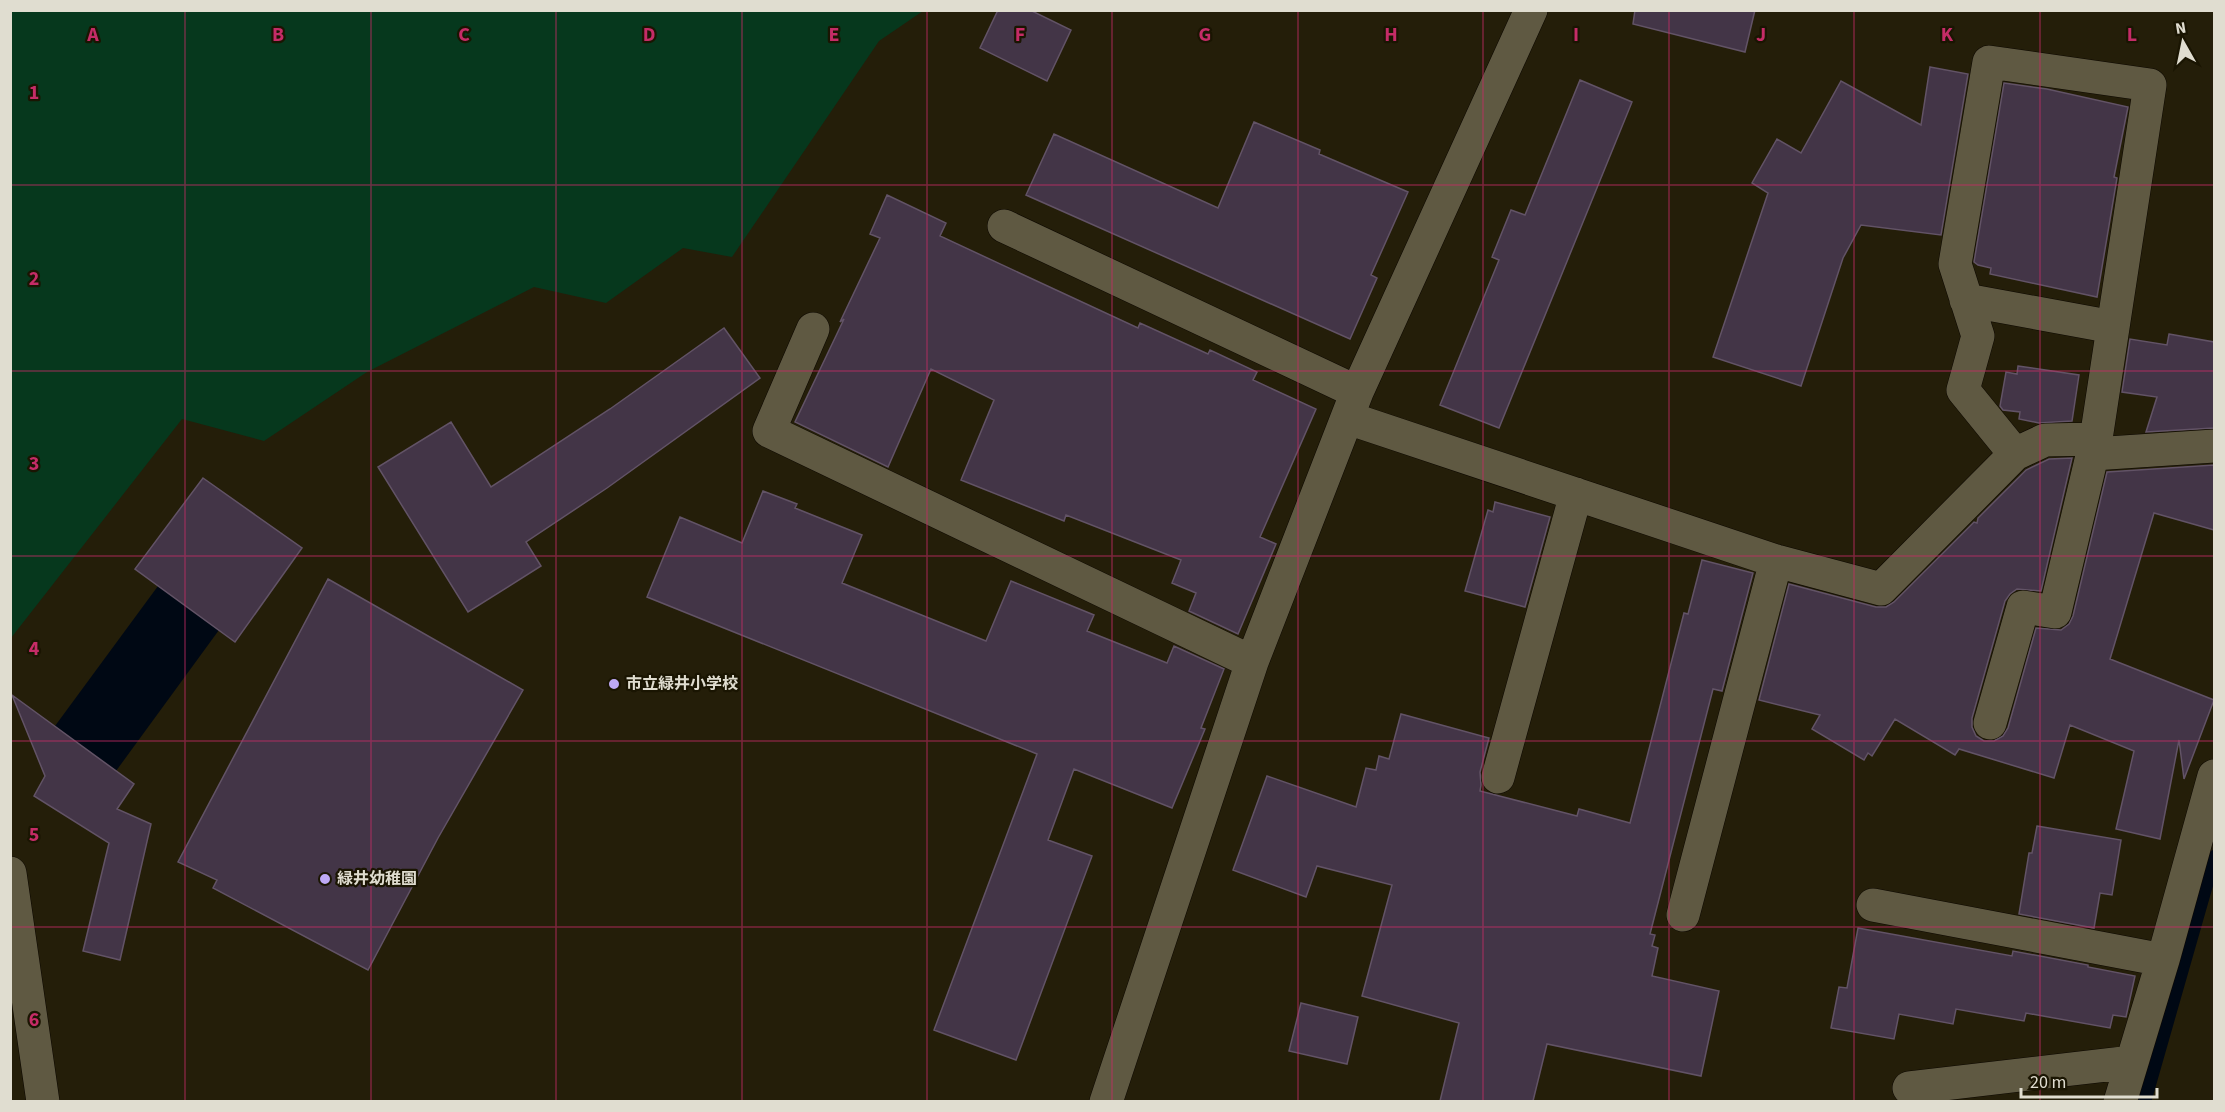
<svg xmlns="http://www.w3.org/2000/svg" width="2225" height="1112" font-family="'Source Sans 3','Noto Sans JP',sans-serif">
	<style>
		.green { fill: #06381d }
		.water { fill: #000814 }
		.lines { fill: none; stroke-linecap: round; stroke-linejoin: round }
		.stream { stroke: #000814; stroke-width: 14 }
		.building { fill: #433547; stroke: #625366; stroke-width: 1.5 }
		.minor-casing { stroke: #0d0800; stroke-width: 34 }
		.minor { stroke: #5f5942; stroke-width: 33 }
		.grid { fill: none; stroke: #c52c67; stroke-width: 1.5; stroke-opacity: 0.55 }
		.poi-dot { fill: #bea9f5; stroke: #1a1502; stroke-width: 2 }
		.labels { text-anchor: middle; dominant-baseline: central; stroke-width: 4.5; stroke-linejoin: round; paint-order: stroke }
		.poi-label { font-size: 16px; font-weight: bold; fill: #e0ddd0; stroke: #1a1502; text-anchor: start }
		.grid-label { font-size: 20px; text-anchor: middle; font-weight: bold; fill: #c52c67; stroke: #1a1502; stroke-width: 4.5; stroke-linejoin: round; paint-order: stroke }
	</style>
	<rect width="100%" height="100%" fill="#241e09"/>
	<path class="green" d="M 11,10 L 923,10 L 923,11 L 879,41 L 732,257 L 683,248 L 606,303 L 534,287 L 367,372 L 264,441 L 182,419 L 11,638 Z"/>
	<path class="water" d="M 158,586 L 219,630 L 116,771 L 55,726 Z"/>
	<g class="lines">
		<path class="stream" d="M 2144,1102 L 2214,857"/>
	</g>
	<path class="building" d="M 998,10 L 1030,10 L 1071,30 L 1047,81 L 980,48 Z
		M 1635,10 L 1755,10 L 1745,52 L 1633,24 Z
		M 1930,67 L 1968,74 L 1941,235 L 1861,225 L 1843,258 L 1801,386 L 1713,357 L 1768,193 L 1752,183 L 1777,139 L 1801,153 L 1841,81 L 1921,125 Z
		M 1580,80 L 1632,102 L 1499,428 L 1440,405 L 1499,260 L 1492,257 L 1511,210 L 1525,215 Z
		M 2004,83 L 2047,89 L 2128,107 L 2114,177 L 2117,178 L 2097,297 L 1990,274 L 1991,268 L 1978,265 L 1974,262 Z
		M 1254,122 L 1320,150 L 1319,154 L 1408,192 L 1371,275 L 1377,278 L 1350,339 L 1026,195 L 1054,134 L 1218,208 Z
		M 887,195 L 946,223 L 940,236 L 1138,328 L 1140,323 L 1208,354 L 1210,350 L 1257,372 L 1253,380 L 1316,409 L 1260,537 L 1276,544 L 1238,634 L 1189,611 L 1196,593 L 1172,583 L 1181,560 L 1066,515 L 1064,521 L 961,480 L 994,400 L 931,369 L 888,467 L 795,422 L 844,319 L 840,322 L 880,238 L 870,234 Z
		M 724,328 L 760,378 L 607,488 L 526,542 L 541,566 L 468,612 L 378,467 L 451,422 L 491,487 L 610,409 Z
		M 2169,334 L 2214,342 L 2214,428 L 2146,432 L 2157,397 L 2122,392 L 2130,339 L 2167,345 Z
		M 2018,366 L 2079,375 L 2072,421 L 2039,423 L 2019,419 L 2020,412 L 2003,410 L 2000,406 L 2006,372 L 2017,374 Z
		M 2072,458 L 2041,591 L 2017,589 L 2010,594 L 2005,601 L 1972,718 L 1972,727 L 1976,736 L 1984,741 L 1994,741 L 2003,736 L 2008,728 L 2036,628 L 2061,630 L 2069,624 L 2073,616 L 2107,472 L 2214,465 L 2214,530 L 2154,513 L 2110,659 L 2214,700 L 2184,779 L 2179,740 L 2160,839 L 2116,829 L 2134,751 L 2070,725 L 2054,778 L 1959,749 L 1955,755 L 1895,719 L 1872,756 L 1868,753 L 1864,760 L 1812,729 L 1820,715 L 1759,700 L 1789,584 L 1876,607 L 1886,607 L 1894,602 L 1974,522 L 1977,523 L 1978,518 L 2026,470 L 2049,459 Z
		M 203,478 L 302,548 L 235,642 L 135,569 Z
		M 763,491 L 797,504 L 795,508 L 862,535 L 842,583 L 986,641 L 1011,581 L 1094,615 L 1087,631 L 1167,663 L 1174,646 L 1224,669 L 1201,728 L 1205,729 L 1172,808 L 1074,769 L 1048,840 L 1092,856 L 1016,1060 L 934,1030 L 1037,754 L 647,597 L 680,517 L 742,543 Z
		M 1495,502 L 1550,517 L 1525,607 L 1465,591 L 1488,510 L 1493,512 Z
		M 1702,560 L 1753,573 L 1722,691 L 1713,689 L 1650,934 L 1655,935 L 1652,946 L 1658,948 L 1652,976 L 1719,991 L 1701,1076 L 1547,1044 L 1533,1101 L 1440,1101 L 1459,1023 L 1362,996 L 1392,885 L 1317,866 L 1306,897 L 1233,870 L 1267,776 L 1356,807 L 1366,768 L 1376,770 L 1379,756 L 1389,759 L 1401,714 L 1489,738 L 1480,772 L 1481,785 L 1480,791 L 1577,816 L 1579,809 L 1630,823 L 1684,613 L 1688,614 Z
		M 328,579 L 523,690 L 438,838 L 368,970 L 213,888 L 217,880 L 178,862 Z
		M 12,695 L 134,784 L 117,809 L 151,824 L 120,960 L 83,951 L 109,843 L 34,796 L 45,776 Z
		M 2037,826 L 2121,840 L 2112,895 L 2100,893 L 2094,928 L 2019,914 L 2029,853 L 2032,853 Z
		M 1858,928 L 2012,956 L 2013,951 L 2088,965 L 2088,967 L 2135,976 L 2126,1017 L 2113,1015 L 2110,1028 L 2026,1013 L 2024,1021 L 1956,1009 L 1953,1024 L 1899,1014 L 1894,1039 L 1831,1028 L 1839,987 L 1847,988 Z
		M 1301,1003 L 1358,1017 L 1347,1064 L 1289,1051 Z"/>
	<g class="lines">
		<defs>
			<path id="minor" d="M 1004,226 L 1357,392
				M 1966,300 L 2113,327
				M 813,329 L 769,431 L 1252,662
				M 1348,418 L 1776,561 L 1881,589 L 2015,454 L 2045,440 L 2096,439
				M 2093,454 L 2214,446
				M 1990,723 L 2023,607 L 2055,612 L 2096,439 L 2150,85 L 1989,62 L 1955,264 L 1978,336 L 1963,390 L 2015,454
				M 1498,777 L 1576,494
				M 10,873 L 43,1102
				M 1873,905 L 2163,960
				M 1683,915 L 1776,561
				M 1909,1088 L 2132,1062
				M 1106,1102 L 1252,662 L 1357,392 L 1531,10
				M 2120,1102 L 2163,960 L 2214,776"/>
		</defs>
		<use href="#minor" class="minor-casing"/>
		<use href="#minor" class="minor"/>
	</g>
	<path class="grid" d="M 185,10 L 185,1102M 371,10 L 371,1102M 556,10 L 556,1102M 742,10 L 742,1102M 927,10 L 927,1102M 1112,10 L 1112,1102M 1298,10 L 1298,1102M 1483,10 L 1483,1102M 1669,10 L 1669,1102M 1854,10 L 1854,1102M 2040,10 L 2040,1102M 10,185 L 2214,185M 10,371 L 2214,371M 10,556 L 2214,556M 10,741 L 2214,741M 10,927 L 2214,927"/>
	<g class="poi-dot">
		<circle cx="614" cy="684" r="6"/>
		<circle cx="325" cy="879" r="6"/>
	</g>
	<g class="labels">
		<g class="poi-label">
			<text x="626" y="684">市立緑井小学校</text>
			<text x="337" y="879">緑井幼稚園</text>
		</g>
	</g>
	<g class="grid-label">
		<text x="93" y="41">A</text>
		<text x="278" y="41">B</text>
		<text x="464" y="41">C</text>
		<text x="649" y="41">D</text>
		<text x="834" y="41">E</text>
		<text x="1020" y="41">F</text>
		<text x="1205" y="41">G</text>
		<text x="1391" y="41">H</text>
		<text x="1576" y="41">I</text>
		<text x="1761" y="41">J</text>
		<text x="1947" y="41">K</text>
		<text x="2132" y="41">L</text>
		<text x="34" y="99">1</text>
		<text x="34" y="285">2</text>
		<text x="34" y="470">3</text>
		<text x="34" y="655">4</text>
		<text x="34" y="841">5</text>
		<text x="34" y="1026">6</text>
	</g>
	<rect width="2225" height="1112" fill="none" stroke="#e0ddd0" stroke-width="24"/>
	<g transform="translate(2183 42) rotate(351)" stroke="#1a1502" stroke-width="4.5" paint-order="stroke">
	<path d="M0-4.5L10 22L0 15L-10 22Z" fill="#e0ddd0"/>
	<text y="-9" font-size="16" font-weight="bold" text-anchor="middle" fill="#e0ddd0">N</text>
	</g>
	<path d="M2021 1088v9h136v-9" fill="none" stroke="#e0ddd0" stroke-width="3"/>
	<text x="2030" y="1088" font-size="18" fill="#e0ddd0" stroke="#1a1502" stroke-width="4.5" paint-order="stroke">20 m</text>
</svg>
